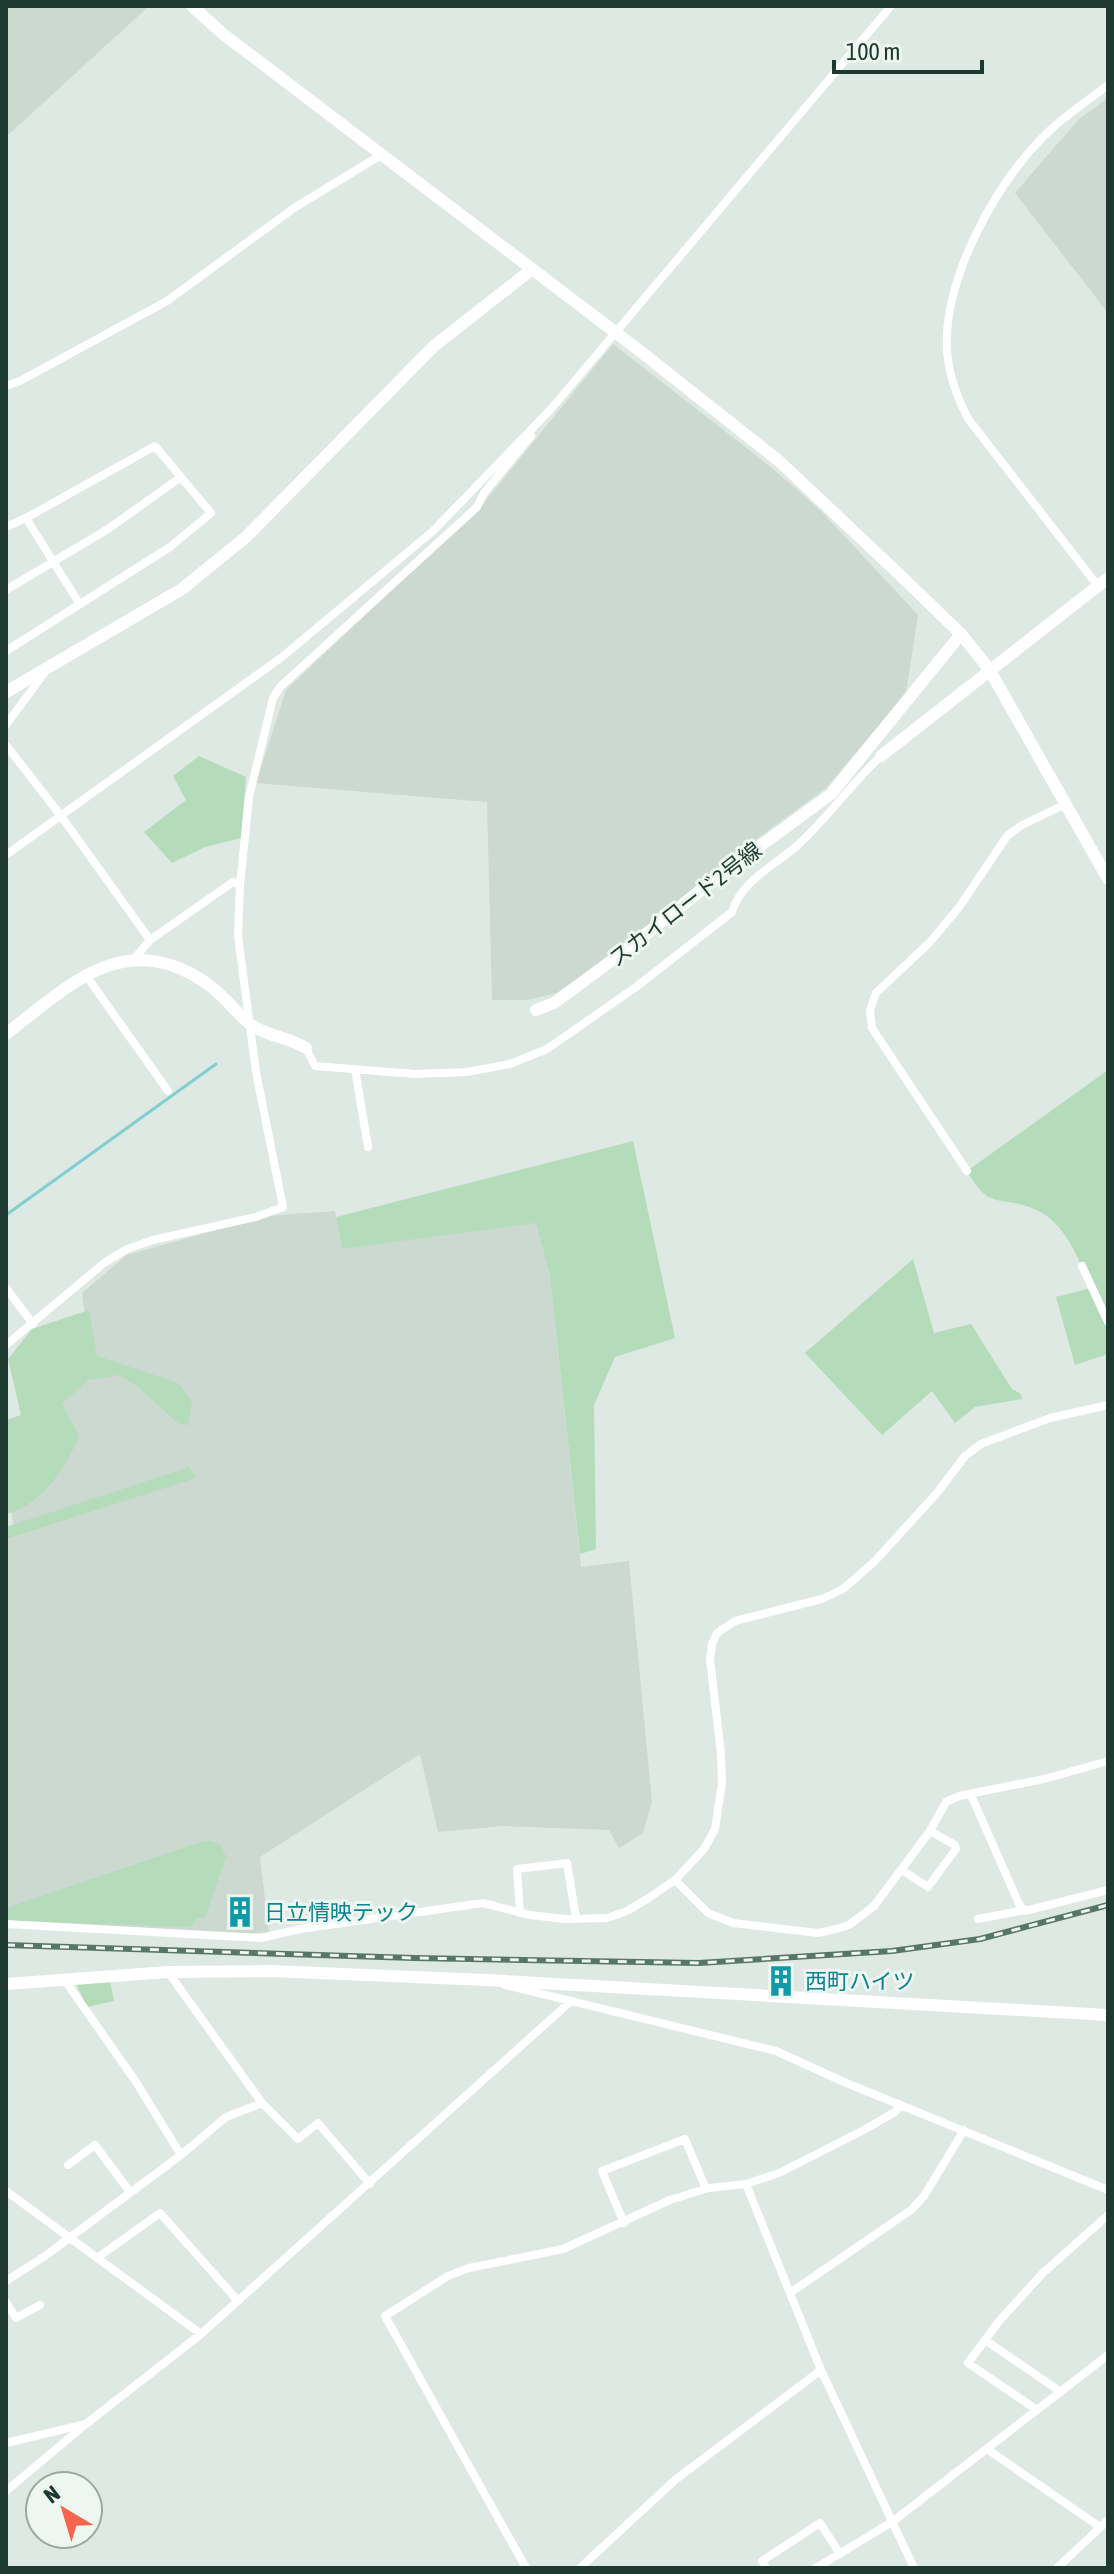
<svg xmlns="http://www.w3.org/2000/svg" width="1114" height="2574" font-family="'Asap Condensed','Noto Sans JP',sans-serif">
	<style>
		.built { fill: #cbd9d1 }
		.green { fill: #b4dcba }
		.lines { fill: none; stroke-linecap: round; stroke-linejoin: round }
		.stream { stroke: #82ced2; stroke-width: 3 }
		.street { stroke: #fff; stroke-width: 8 }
		.secondary { stroke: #fff; stroke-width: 12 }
		.rail-casing { stroke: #58756a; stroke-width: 6 }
		.rail { stroke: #edf6f0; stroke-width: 3; stroke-dasharray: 9; stroke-linecap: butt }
		.labels { text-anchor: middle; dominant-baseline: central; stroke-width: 6; stroke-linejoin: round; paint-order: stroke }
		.street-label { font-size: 22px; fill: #1e392f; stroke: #edf6f0 }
		.culture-label { font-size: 22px; fill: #0d838f; stroke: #edf6f0; text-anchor: start }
	</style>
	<rect width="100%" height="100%" fill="#dde9e2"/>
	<path class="built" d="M 6,6 L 149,6 L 6,137 Z
		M 1108,98 L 1108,313 L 1015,193 L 1079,119 Z
		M 613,344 L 772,468 L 821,511 L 918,615 L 906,693 L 826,788 L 720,866 L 621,949 L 557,993 L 527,1000 L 492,1000 L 487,802 L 256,783 L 286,690 L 483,504 Z
		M 335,1211 L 342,1249 L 536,1222 L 550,1276 L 581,1567 L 629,1561 L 652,1802 L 643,1833 L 619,1848 L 609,1830 L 504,1826 L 438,1832 L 420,1754 L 260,1857 L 269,1932 L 240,1934 L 6,1923 L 6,1539 L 15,1536 L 11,1510 L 55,1400 L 92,1369 L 82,1293 L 127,1255 L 267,1216 Z"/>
	<path class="green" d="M 199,756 L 246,777 L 241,838 L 205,847 L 172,863 L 144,832 L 186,800 L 173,776 Z
		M 1108,1070 L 1108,1322 L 1092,1291 L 1108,1329 L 1108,1354 L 1075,1365 L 1056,1297 L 1091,1288 C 1079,1260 1065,1221 1034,1209 C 999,1194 990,1212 967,1171 Z
		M 633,1141 L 675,1338 L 615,1357 L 594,1405 L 596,1549 L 580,1554 L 550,1276 L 536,1223 L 342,1249 L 336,1217 Z
		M 913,1259 L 934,1333 L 971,1324 L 1012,1389 L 1021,1394 L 1022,1399 L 975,1407 L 955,1423 L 932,1391 L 882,1435 L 805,1353 Z
		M 89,1310 L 97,1356 L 178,1383 L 192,1401 L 188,1425 L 179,1424 L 138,1387 L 119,1375 L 88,1380 L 62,1404 L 79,1436 C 66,1468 42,1505 6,1514 L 6,1420 L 21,1415 L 8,1359 L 32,1329 Z
		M 189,1467 L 196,1478 L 6,1539 L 6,1527 Z
		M 201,1842 L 210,1841 L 221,1845 L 226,1857 L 205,1918 L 198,1918 L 190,1927 L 6,1921 L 6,1908 Z
		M 110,1981 L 114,2001 L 87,2007 L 76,1983 Z"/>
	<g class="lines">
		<path class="stream" d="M 6,1215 L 216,1064"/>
		<path class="street" d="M 6,386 L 20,381 L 167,301 L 294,208 L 381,155
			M 26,518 L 79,603
			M 6,527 L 26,518 L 155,446 L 211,513 L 170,547 L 6,651
			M 1098,586 L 969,420 C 957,398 949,376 947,351 C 943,280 994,187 1042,138 C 1061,118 1086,102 1108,85
			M 6,590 L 108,529 L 181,477
			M 6,725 L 45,672
			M 6,745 L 61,816 L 150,940
			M 6,855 L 282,657 L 433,531 L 551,409 L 891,6
			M 240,885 L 249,797 L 273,698 L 280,687 L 477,507 L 484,493 L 531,436
			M 85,974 L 168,1091
			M 306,1048 L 315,1066 L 415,1074 L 467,1072 L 510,1064 L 547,1049 L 636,987 L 732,912 C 741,880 778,864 800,843 C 829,816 852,783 881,756
			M 355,1069 L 368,1147
			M 967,1171 L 872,1028 L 870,1010 L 876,993 L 930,942 L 960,906 L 1007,836 L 1022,825 L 1066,804
			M 1082,1266 L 1108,1322
			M 6,1288 L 33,1324
			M 6,1345 L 104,1263 L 127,1249 L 153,1240 L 256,1217 L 283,1207 L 256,1072 L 238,936 L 240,885 L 233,882 L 150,940 L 133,960
			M 971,1795 L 1019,1904 L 1025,1911 L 1108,1890
			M 902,1870 L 928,1887 L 956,1849 L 955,1845 L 930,1831
			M 675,1880 L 708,1913 L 733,1923 L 818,1933 L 836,1929 L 849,1925 L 874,1906 L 930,1831 L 946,1802 L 959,1796 L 1044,1779 L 1108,1761
			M 520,1913 L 517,1869 L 567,1863 L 576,1918
			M 978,1919 L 1025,1910
			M 6,1924 L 261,1938 L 300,1929 L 483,1903 L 530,1915 L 565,1919 L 607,1918 L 627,1911 L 647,1899 L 675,1880 L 704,1849 L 715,1829 L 722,1783 L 721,1754 L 710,1659 L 712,1644 L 717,1633 L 735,1621 L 822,1599 L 843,1589 L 874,1562 L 937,1493 L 965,1456 L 981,1444 L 1050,1418 L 1108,1405
			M 168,1972 L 262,2103 L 298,2139 L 318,2123 L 370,2184
			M 64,1979 L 136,2082 L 181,2155
			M 505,1985 L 776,2051 L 844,2082 L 1108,2190
			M 68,2165 L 95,2145 L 130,2192
			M 746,2184 L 821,2370 L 914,2568
			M 6,2191 L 201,2334
			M 624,2223 L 602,2171 L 685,2139 L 706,2189
			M 97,2258 L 160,2213 L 238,2301
			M 6,2281 L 45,2256 L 181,2155 L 226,2117 L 262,2103
			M 790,2293 L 911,2210 L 924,2196 L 964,2130
			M 6,2302 L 16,2318 L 40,2305
			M 985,2340 L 1061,2392
			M 1037,2410 L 968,2363 L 1000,2320 L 1043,2273 L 1108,2215
			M 6,2443 L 86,2424 L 201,2334 L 571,2001
			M 987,2449 L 1100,2527
			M 6,2491 L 86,2424
			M 526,2568 L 385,2316 L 448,2276 L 469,2268 L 563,2249 L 670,2200 L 708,2188 L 746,2184 L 779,2173 L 862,2131 L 895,2112 L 901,2105
			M 580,2568 L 675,2480 L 821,2370
			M 766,2568 L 762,2561 L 820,2523 L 840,2554
			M 816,2568 L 892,2522 L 1108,2355
			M 1057,2568 L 1108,2520"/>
		<path class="secondary" d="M 192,6 L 223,34 L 640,351 L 779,461 L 902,577 L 961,634 L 989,669 L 1108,879
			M 6,692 L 182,589 L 246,537 L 434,346 L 531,270
			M 881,756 L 1108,578
			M 536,1010 L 554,1003 L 626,950 L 711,882 L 831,794 L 961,634
			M 6,1034 C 70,985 123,928 205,982 C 224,995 235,1012 250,1024 C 263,1035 289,1037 306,1048
			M 6,1984 L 168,1972 L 271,1971 L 487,1980 L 1108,2015"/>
		<defs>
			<path id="rail" d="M 6,1945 L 414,1958 L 699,1963 L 892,1951 L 980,1939 L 1108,1905"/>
		</defs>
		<use href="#rail" class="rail-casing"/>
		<use href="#rail" class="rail"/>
	</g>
	<defs>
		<symbol id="building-bare" viewBox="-9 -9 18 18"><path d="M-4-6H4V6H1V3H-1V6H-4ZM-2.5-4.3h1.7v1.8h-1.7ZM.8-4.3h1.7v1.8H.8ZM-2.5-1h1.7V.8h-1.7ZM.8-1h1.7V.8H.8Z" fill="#0f9aa8" stroke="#edf6f0" stroke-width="2.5" paint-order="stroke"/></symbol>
	</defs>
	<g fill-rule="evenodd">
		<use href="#building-bare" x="218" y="1890" width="44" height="44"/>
		<use href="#building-bare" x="759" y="1959" width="44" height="44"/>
	</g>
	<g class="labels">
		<g class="street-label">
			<text transform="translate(685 904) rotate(-38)">スカイロード2号線</text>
		</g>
		<g class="culture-label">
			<text x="264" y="1912">日立情映テック</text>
			<text x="805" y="1981">西町ハイツ</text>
		</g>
	</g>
	<rect width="1114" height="2574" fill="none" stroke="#1e392f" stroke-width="16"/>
	<g transform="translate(64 2510) rotate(322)"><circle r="38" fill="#edf6f0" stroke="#9aaaa3" stroke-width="2"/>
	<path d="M0-6L14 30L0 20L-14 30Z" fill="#f7644d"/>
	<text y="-12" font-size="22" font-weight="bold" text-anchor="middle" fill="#1e392f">N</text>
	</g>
	<path d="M834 60v12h148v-12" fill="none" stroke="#1e392f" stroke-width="4"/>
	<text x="846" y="60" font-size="24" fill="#1e392f" stroke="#edf6f0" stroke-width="6" paint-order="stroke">100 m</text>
</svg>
